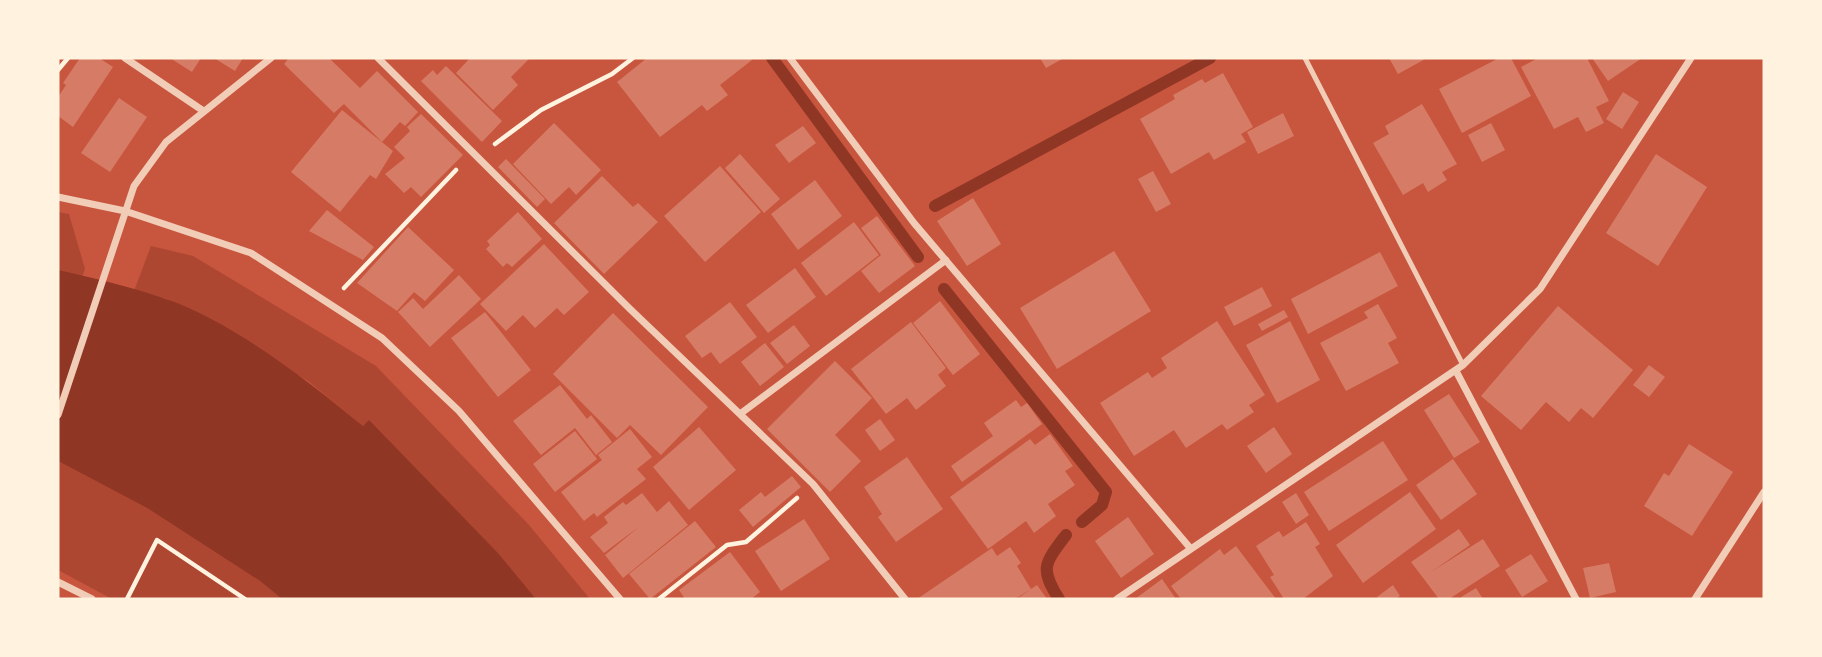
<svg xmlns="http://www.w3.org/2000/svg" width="1822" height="657" font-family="Arial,sans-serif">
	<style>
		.green { fill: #ae4732 }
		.water { fill: #8f3625 }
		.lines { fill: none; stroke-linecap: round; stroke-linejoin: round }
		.stream { stroke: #8f3625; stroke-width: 12 }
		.building { fill: #d67c66 }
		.path { stroke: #fff3e0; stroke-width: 4.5 }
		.service { stroke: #f1ccb7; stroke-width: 5 }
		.minor { stroke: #f1ccb7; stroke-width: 7 }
	</style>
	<rect width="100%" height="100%" fill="#c8553d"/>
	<path class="green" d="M 58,212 L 69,214 L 85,269 L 82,277 L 58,270 Z
		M 151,246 L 193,256 L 376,366 L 529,525 L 590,599 L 536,599 L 499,554 L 369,421 L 363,426 L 308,381 L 167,299 L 134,291 Z
		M 58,461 L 147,508 L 260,581 L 282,599 L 112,599 L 58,570 Z"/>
	<path class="water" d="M 58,270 C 93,278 132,287 166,299 C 233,322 308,381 363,426 L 369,420 L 499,554 L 536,599 L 282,599 L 260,581 L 147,508 L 58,461 Z"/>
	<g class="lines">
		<path class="stream" d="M 772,58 L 918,257
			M 935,206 L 1210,58
			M 944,289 L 1106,492 L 1102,505 L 1082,522
			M 1059,599 C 1039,568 1045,563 1066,535"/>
	</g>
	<path class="building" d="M 80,58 L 99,58 L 113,67 L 73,127 L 58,116 L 58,97 L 66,85 L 63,83 Z
		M 170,58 L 201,58 L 192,72 Z
		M 214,58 L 243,58 L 235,71 Z
		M 289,58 L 329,58 L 360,88 L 377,71 L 418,112 L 405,126 L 400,122 L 382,142 L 344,104 L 334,113 L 284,64 Z
		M 470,58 L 530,58 L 511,77 L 518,85 L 493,110 L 456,73 Z
		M 647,58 L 750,58 L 752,60 L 720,85 L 728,95 L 707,111 L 702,105 L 660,137 L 617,82 Z
		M 1040,58 L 1064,58 L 1046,68 Z
		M 1389,58 L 1427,58 L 1398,74 Z
		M 1499,58 L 1511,58 L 1531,96 L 1462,133 L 1439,89 Z
		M 1538,58 L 1587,58 L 1609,101 L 1596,107 L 1604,123 L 1586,132 L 1578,117 L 1554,129 L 1521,67 Z
		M 1592,58 L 1642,58 L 1608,81 Z
		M 446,66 L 502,121 L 482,142 L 421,81 L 433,70 L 437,75 Z
		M 1223,73 L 1253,127 L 1241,134 L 1246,142 L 1214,160 L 1209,152 L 1171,174 L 1140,119 L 1175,99 L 1173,95 L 1202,79 L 1205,83 Z
		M 1623,92 L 1639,102 L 1622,129 L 1606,119 Z
		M 119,98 L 147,117 L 110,172 L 81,153 Z
		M 1422,104 L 1457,164 L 1442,172 L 1447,180 L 1428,192 L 1423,183 L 1403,195 L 1373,143 L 1389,134 L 1385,126 Z
		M 342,110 L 393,151 L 376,179 L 370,175 L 340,212 L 291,172 Z
		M 1283,113 L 1294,136 L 1258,154 L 1247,132 Z
		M 421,114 L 463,155 L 421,197 L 411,187 L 404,193 L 385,174 L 405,158 L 394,147 L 410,131 L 407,127 Z
		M 554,123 L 601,170 L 576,195 L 569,187 L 551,204 L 513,164 Z
		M 1491,123 L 1505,150 L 1482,162 L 1468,135 Z
		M 803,126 L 816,143 L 789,163 L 775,145 Z
		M 740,154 L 780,199 L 764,213 L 725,168 Z
		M 1656,154 L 1707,187 L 1658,266 L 1606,233 Z
		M 506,159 L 545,199 L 537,207 L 498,167 Z
		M 720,166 L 761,212 L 705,262 L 664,216 Z
		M 1153,171 L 1171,204 L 1156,212 L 1138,179 Z
		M 602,176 L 633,207 L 638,203 L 658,222 L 604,274 L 554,223 Z
		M 815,180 L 842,216 L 798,250 L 771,214 Z
		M 973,198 L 1001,244 L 967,266 L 937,221 Z
		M 327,210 L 374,247 L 363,260 L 309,231 Z
		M 518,212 L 542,239 L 512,267 L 507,263 L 503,267 L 486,249 L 490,245 L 487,241 Z
		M 877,216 L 915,266 L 879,293 L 861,271 L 881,255 L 861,228 Z
		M 854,222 L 879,255 L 826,296 L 801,263 Z
		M 408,227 L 454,270 L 425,301 L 414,292 L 397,311 L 357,283 Z
		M 544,244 L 589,292 L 564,315 L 557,308 L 535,328 L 523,315 L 506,331 L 480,304 Z
		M 1114,251 L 1151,311 L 1057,369 L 1020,308 Z
		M 1380,252 L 1398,286 L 1308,334 L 1291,299 Z
		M 795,268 L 816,297 L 768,333 L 746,305 Z
		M 459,275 L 481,299 L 430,347 L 398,312 L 413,298 L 423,309 Z
		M 1262,287 L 1272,306 L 1234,326 L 1224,307 Z
		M 940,301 L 980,354 L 953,375 L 913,323 Z
		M 730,302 L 757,337 L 720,364 L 711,352 L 702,358 L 685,336 Z
		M 1378,304 L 1397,338 L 1388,343 L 1399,363 L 1346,391 L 1320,343 L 1368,318 L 1364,312 Z
		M 1558,306 L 1633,370 L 1593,418 L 1581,408 L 1569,422 L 1546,402 L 1521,430 L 1481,396 Z
		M 1284,310 L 1288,317 L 1262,331 L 1258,324 Z
		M 485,312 L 531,370 L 498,397 L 451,338 Z
		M 613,313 L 708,407 L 661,455 L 630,425 L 617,438 L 553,374 Z
		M 1217,321 L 1265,395 L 1249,405 L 1254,412 L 1227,430 L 1222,424 L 1186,448 L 1174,430 L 1134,456 L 1100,403 L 1148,372 L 1152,378 L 1167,368 L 1161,358 Z
		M 1290,321 L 1320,380 L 1277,403 L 1246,345 Z
		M 911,322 L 946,368 L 938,375 L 946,386 L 916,410 L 907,398 L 886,414 L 851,369 Z
		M 794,325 L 810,346 L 787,364 L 770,343 Z
		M 765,343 L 784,367 L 760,386 L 741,362 Z
		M 835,361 L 872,398 L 835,435 L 861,461 L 830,492 L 767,429 Z
		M 1649,365 L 1665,377 L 1649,397 L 1633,385 Z
		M 560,385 L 587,419 L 591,415 L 612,442 L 596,455 L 575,428 L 541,455 L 513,421 Z
		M 1449,394 L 1480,442 L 1454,458 L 1424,410 Z
		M 1016,400 L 1021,407 L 1027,403 L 1042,424 L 962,482 L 951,466 L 993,436 L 984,423 Z
		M 880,419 L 895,440 L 880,451 L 865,430 Z
		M 699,427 L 736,470 L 689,510 L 653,467 Z
		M 1274,427 L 1292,454 L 1266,473 L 1247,446 Z
		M 630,429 L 652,457 L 637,469 L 646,479 L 597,517 L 594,513 L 584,521 L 561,492 L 602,460 L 598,455 Z
		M 575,431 L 597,459 L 555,492 L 533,464 Z
		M 1050,434 L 1073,466 L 1065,471 L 1075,485 L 1048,504 L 1056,516 L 1034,533 L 1026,521 L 988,549 L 950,497 L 1030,439 L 1035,445 Z
		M 1383,441 L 1408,480 L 1329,531 L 1304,492 Z
		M 1689,444 L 1733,472 L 1692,536 L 1644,506 L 1664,473 L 1669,476 Z
		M 907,457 L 943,509 L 896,542 L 878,517 L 882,514 L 864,487 Z
		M 1453,459 L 1477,494 L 1441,520 L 1416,485 Z
		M 792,476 L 801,487 L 753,527 L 739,510 L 761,492 L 765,497 Z
		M 1410,492 L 1436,529 L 1363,583 L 1336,545 Z
		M 642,493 L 657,512 L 669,501 L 688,525 L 623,578 L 605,555 L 640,526 L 604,553 L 590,537 L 608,523 L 604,517 L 623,502 L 626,505 Z
		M 1296,493 L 1309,515 L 1296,524 L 1282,502 Z
		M 1128,517 L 1154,554 L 1121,578 L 1095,541 Z
		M 804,519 L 830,559 L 781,591 L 755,551 Z
		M 695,521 L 716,547 L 650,599 L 629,574 Z
		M 1306,522 L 1320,544 L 1315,547 L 1333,576 L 1303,599 L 1284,599 L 1270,577 L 1274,575 L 1256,546 L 1279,531 L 1283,537 Z
		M 1459,529 L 1470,545 L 1431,572 L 1483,539 L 1500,566 L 1449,599 L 1439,599 L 1411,562 Z
		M 1236,546 L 1276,599 L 1181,599 L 1171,586 L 1220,549 L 1224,555 Z
		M 1010,547 L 1021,563 L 1017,566 L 1031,589 L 1015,599 L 917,599 L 992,548 L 997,556 Z
		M 730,552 L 760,592 L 751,599 L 685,599 L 679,590 Z
		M 1531,554 L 1548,581 L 1522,597 L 1505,570 Z
		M 1609,563 L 1616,592 L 1590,598 L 1583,568 Z
		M 1162,579 L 1176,599 L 1135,599 Z
		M 1037,585 L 1047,599 L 1017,599 L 1031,589 Z
		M 1393,585 L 1400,596 L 1395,599 L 1379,599 L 1377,597 Z
		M 1476,588 L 1483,599 L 1462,599 L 1461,597 Z"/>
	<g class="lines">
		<path class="path" d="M 58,70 L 68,58
			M 495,144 L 541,110 L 612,74 L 633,58
			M 344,288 L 456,170
			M 127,599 L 157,540 L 245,599
			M 659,599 L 727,545 L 746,542 L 797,498"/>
		<path class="service" d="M 1305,58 L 1463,365"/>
		<path class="minor" d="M 125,58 L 202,110
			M 378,58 L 630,309 L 813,484 L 905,599
			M 790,58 L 914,223 L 1191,549
			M 58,197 L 125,211 L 251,253 L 382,338 L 459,411 L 620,599
			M 1456,371 L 1576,599
			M 740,414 L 946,260
			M 58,415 L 134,186 L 166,142 L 271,58
			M 58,582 L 92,599
			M 1117,599 L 1463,365 L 1540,289 L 1691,58
			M 1695,599 L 1764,492"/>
	</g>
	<rect width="1822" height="657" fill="none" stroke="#fff3e0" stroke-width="119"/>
</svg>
